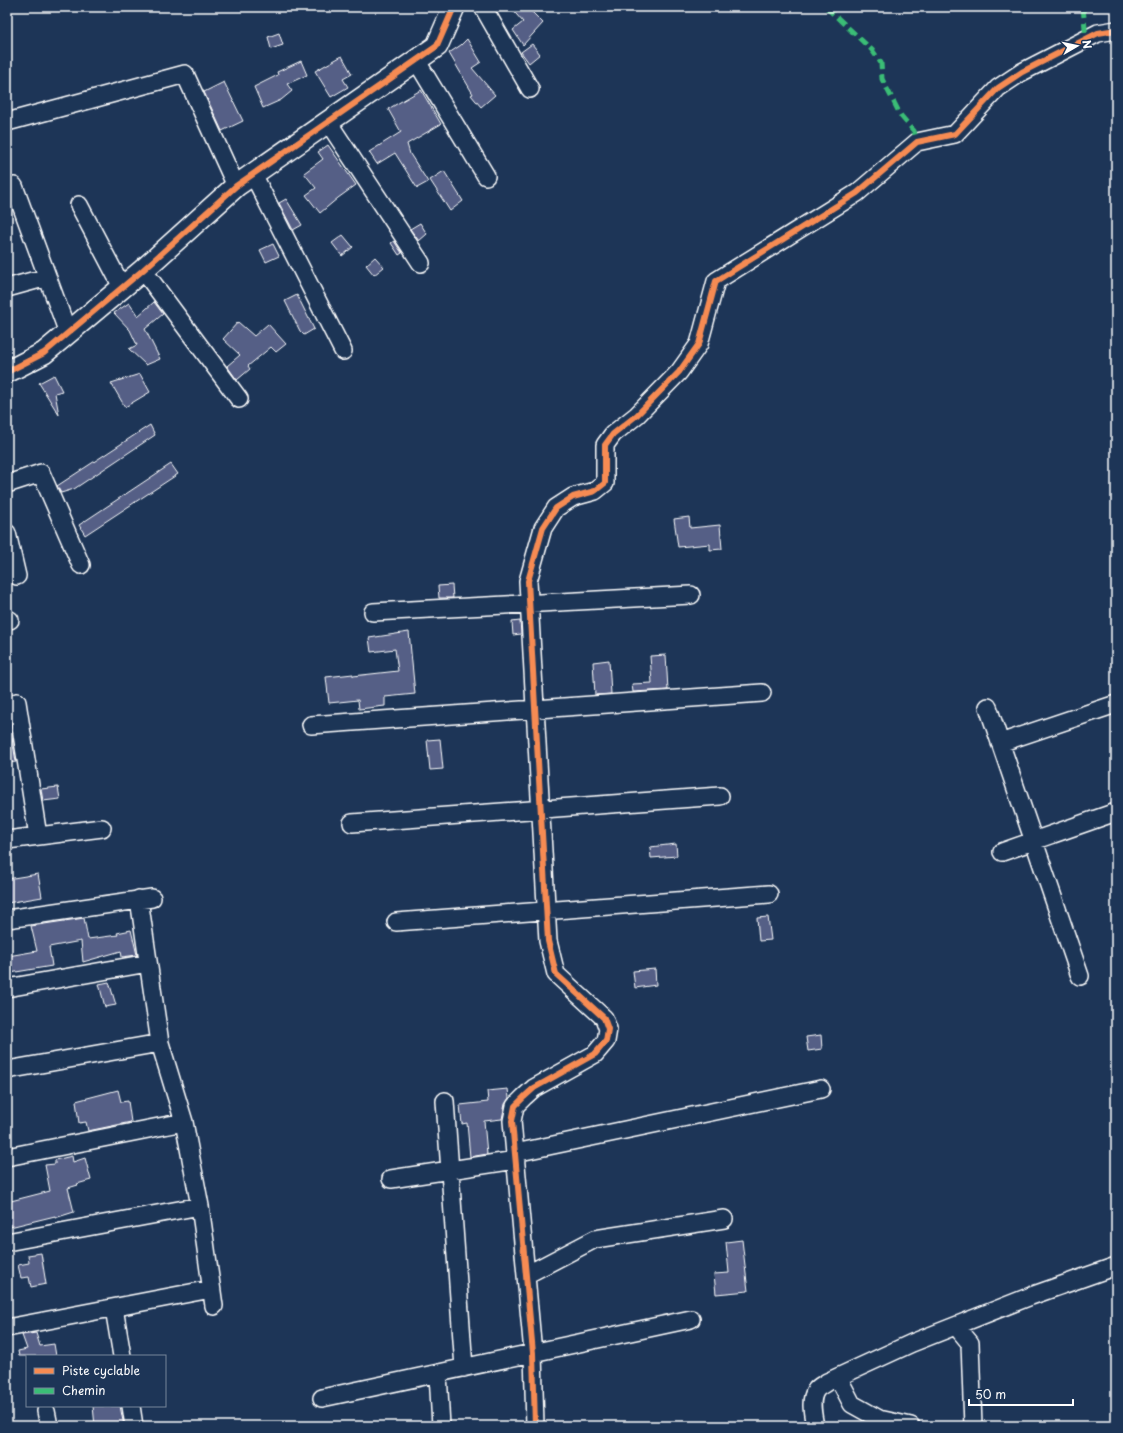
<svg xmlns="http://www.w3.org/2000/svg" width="1123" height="1433" font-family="'Playpen Sans',sans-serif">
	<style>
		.building { fill: #555f86; stroke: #fff }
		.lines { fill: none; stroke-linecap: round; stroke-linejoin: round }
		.minor-casing { stroke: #fff; stroke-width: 20 }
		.tertiary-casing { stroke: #fff; stroke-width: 24 }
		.minor { stroke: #1d3557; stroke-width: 17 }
		.tertiary { stroke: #1d3557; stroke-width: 21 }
		.quiet { stroke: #3abd76; stroke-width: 5; stroke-dasharray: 10 5; stroke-linecap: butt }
		.cycleway-casing { stroke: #1d3557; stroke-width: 8 }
		.cycleway { stroke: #f68b52; stroke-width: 6 }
	</style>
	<rect width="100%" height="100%" fill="#1d3557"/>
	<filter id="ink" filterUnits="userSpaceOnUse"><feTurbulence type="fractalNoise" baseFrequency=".025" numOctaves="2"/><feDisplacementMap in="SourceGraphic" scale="8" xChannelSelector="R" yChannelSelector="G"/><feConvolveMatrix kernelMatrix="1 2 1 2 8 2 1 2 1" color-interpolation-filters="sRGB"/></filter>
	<g filter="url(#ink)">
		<path class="building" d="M 510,7 L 527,7 L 543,23 L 523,45 L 513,30 L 523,22 Z
			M 279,33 L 283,45 L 271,49 L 268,37 Z
			M 467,39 L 481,62 L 472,68 L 495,95 L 481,107 L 471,95 L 473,94 L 449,53 L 461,45 Z
			M 532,44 L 540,54 L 529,63 L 521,52 Z
			M 342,56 L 352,74 L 343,79 L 348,87 L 331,97 L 315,71 Z
			M 301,61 L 307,75 L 287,84 L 292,91 L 281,100 L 263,108 L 254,87 L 278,75 L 277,72 Z
			M 224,82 L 243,121 L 222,131 L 204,92 Z
			M 421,90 L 441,124 L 407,144 L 410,154 L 428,182 L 417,188 L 395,153 L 377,164 L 369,152 L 401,132 L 388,109 Z
			M 328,145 L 356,185 L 338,198 L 320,213 L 306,195 L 316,188 L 304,173 L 323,159 L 318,152 Z
			M 444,171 L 463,201 L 450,211 L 430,180 Z
			M 286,199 L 302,225 L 293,230 L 279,203 Z
			M 420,223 L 427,234 L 419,241 L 410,229 Z
			M 343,235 L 353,247 L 342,256 L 332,243 Z
			M 394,241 L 402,253 L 399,255 L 391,243 Z
			M 273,244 L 279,256 L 266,262 L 260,250 Z
			M 375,257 L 384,267 L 374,275 L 366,265 Z
			M 297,295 L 314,329 L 304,335 L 300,331 L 285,301 Z
			M 154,302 L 163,314 L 145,329 L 160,359 L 146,365 L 129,349 L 137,345 L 130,330 L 114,313 L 129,303 L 138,316 Z
			M 238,322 L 254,336 L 268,324 L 286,344 L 276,352 L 271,347 L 248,366 L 250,369 L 237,380 L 227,366 L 240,355 L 223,339 Z
			M 140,374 L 150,392 L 125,407 L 111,383 Z
			M 54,375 L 62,391 L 55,393 L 59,415 L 39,383 Z
			M 150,425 L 155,435 L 74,489 L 61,493 L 57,486 Z
			M 171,464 L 178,474 L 85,535 L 79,525 Z
			M 689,517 L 690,528 L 720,525 L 722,549 L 710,550 L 710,544 L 678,547 L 674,519 Z
			M 452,585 L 453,598 L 439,598 L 438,586 Z
			M 520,621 L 521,634 L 513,635 L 512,622 Z
			M 409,632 L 415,694 L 385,697 L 385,706 L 359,709 L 358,700 L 329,703 L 326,677 L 353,674 L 353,676 L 398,671 L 395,649 L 371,652 L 369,638 Z
			M 666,655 L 668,690 L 633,692 L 632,684 L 652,683 L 650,656 Z
			M 609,660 L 611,694 L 595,695 L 593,662 Z
			M 12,738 L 16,762 L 7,763 L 7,739 Z
			M 440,739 L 443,769 L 430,770 L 427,740 Z
			M 58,787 L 60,799 L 43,801 L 41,789 Z
			M 676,844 L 677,856 L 651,858 L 650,847 Z
			M 38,874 L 42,897 L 7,903 L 7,879 Z
			M 768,917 L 771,940 L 759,941 L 757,918 Z
			M 84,918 L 88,939 L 118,935 L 117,933 L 131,930 L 137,955 L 122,957 L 121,951 L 83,962 L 81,941 L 49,947 L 52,966 L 10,973 L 8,956 L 37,951 L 31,926 Z
			M 655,969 L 656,985 L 635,988 L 633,971 Z
			M 109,982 L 116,1005 L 105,1007 L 99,984 Z
			M 821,1035 L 822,1049 L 808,1051 L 806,1037 Z
			M 508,1089 L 509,1098 L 505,1104 L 502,1119 L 484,1121 L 487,1154 L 470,1157 L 467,1123 L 462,1124 L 460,1105 L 488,1102 L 487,1091 Z
			M 118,1090 L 121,1102 L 128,1101 L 131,1122 L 88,1131 L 86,1122 L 79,1123 L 76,1101 Z
			M 72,1156 L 73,1162 L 85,1158 L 91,1180 L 77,1184 L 78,1185 L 68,1188 L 74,1212 L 55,1218 L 55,1216 L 10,1227 L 7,1211 L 7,1202 L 50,1191 L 45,1165 L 55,1164 L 55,1160 Z
			M 742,1240 L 748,1291 L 716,1294 L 714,1274 L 729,1273 L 726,1242 Z
			M 41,1253 L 46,1284 L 31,1287 L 29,1277 L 21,1278 L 18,1265 L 29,1263 L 28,1255 Z
			M 36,1333 L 40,1346 L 54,1344 L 56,1356 L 19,1356 L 18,1351 L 27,1349 L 22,1335 Z
			M 93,1406 L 120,1406 L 124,1426 L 95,1426 Z"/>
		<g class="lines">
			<defs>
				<path id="minor" d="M 483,7 L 530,89
					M 416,60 L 486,176
					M 7,122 L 185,74 L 236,186
					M 328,122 L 421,263
					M 253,174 L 343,351
					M 14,186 L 68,333
					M 79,205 L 122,287
					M 143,270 L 239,399
					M 7,288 L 47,277
					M 7,484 L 41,473 L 81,565
					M 7,533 L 17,576
					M 373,612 L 691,595
					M 7,620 L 10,620
					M 17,702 L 38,836
					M 988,707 L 1080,976
					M 311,725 L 762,693
					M 1000,743 L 1116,704
					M 352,823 L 720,796
					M 7,840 L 102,828
					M 1002,852 L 1116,812
					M 139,899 L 160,1043 L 184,1122 L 200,1206 L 214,1306
					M 7,919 L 152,898
					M 396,922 L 769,894
					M 7,988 L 148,963
					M 7,1070 L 160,1043
					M 445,1101 L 464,1368
					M 515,1153 L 821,1089
					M 7,1157 L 184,1122
					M 391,1179 L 516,1160
					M 7,1242 L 200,1206
					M 526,1275 L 595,1239 L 724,1219
					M 114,1308 L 122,1356
					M 956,1326 L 970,1343 L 973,1426
					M 7,1328 L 211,1289
					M 438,1373 L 441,1426
					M 838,1377 L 852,1404 L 879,1419 L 911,1426
					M 322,1398 L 691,1319
					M 131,1406 L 134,1426
					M 46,1411 L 49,1426
					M 535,1426 L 533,1353 L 512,1121 L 515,1106 L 524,1097 L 534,1088 L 595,1054 L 606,1041 L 608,1029 L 604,1018 L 556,974 L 548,941 L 528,581 L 543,528 L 556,508 L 573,497 L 595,491 L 605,483 L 605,445 L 613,434 L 637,415 L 679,372 L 699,344 L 716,281 L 857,193 L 917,142 L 955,134 L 998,88 L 1022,72 L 1098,33 L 1116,30
					M 815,1426 C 813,1415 809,1400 816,1390 C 818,1387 824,1384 827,1382 L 912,1343 L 1031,1296 L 1116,1266"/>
				<path id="tertiary" d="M 7,372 L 44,353 L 143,270 L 236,186 L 437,46 L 454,7"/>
			</defs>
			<use href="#minor" class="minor-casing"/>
			<use href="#tertiary" class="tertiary-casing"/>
			<use href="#minor" class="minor"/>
			<use href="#tertiary" class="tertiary"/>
			<path class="quiet" d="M 826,7 L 872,50 L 881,63 L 882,79 L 901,116 L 914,131 L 917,142
				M 1083,7 L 1086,39"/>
			<defs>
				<path id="cycleway" d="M 7,372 L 44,353 L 143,270 L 236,186 L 437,46 L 454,7
					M 535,1426 L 533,1353 L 512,1121 L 515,1106 L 524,1097 L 534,1088 L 595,1054 L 606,1041 L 608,1029 L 604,1018 L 556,974 L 548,941 L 528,581 L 543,528 L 556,508 L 573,497 L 595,491 L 605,483 L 605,445 L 613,434 L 637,415 L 679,372 L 699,344 L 716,281 L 857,193 L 917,142 L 955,134 L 998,88 L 1022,72 L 1098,33 L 1116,30"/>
			</defs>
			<use href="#cycleway" class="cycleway-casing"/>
			<use href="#cycleway" class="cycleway"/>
		</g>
	</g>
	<rect width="1123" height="1433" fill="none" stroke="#1d3557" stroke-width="24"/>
	<rect x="12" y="12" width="1099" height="1409" fill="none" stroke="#fff" stroke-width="1.5" filter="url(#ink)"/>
	<rect x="26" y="1355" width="140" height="52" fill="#1d3557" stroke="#77869a"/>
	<rect x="34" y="1368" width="20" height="6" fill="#f68b52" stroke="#77869a"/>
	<text x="62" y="1375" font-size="12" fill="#ffffff">Piste cyclable</text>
	<rect x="34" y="1388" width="20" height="6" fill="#3abd76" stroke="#77869a"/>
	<text x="62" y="1395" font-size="12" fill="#ffffff">Chemin</text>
	<g transform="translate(1077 46) rotate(81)" stroke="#1d3557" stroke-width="3" paint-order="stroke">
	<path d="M0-3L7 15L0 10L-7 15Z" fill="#ffffff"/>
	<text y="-6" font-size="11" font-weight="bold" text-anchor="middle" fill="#ffffff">N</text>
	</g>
	<path d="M969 1399v6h104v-6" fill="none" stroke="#ffffff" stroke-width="2"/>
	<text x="975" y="1399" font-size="12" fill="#ffffff" stroke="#1d3557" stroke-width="3" paint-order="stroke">50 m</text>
</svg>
